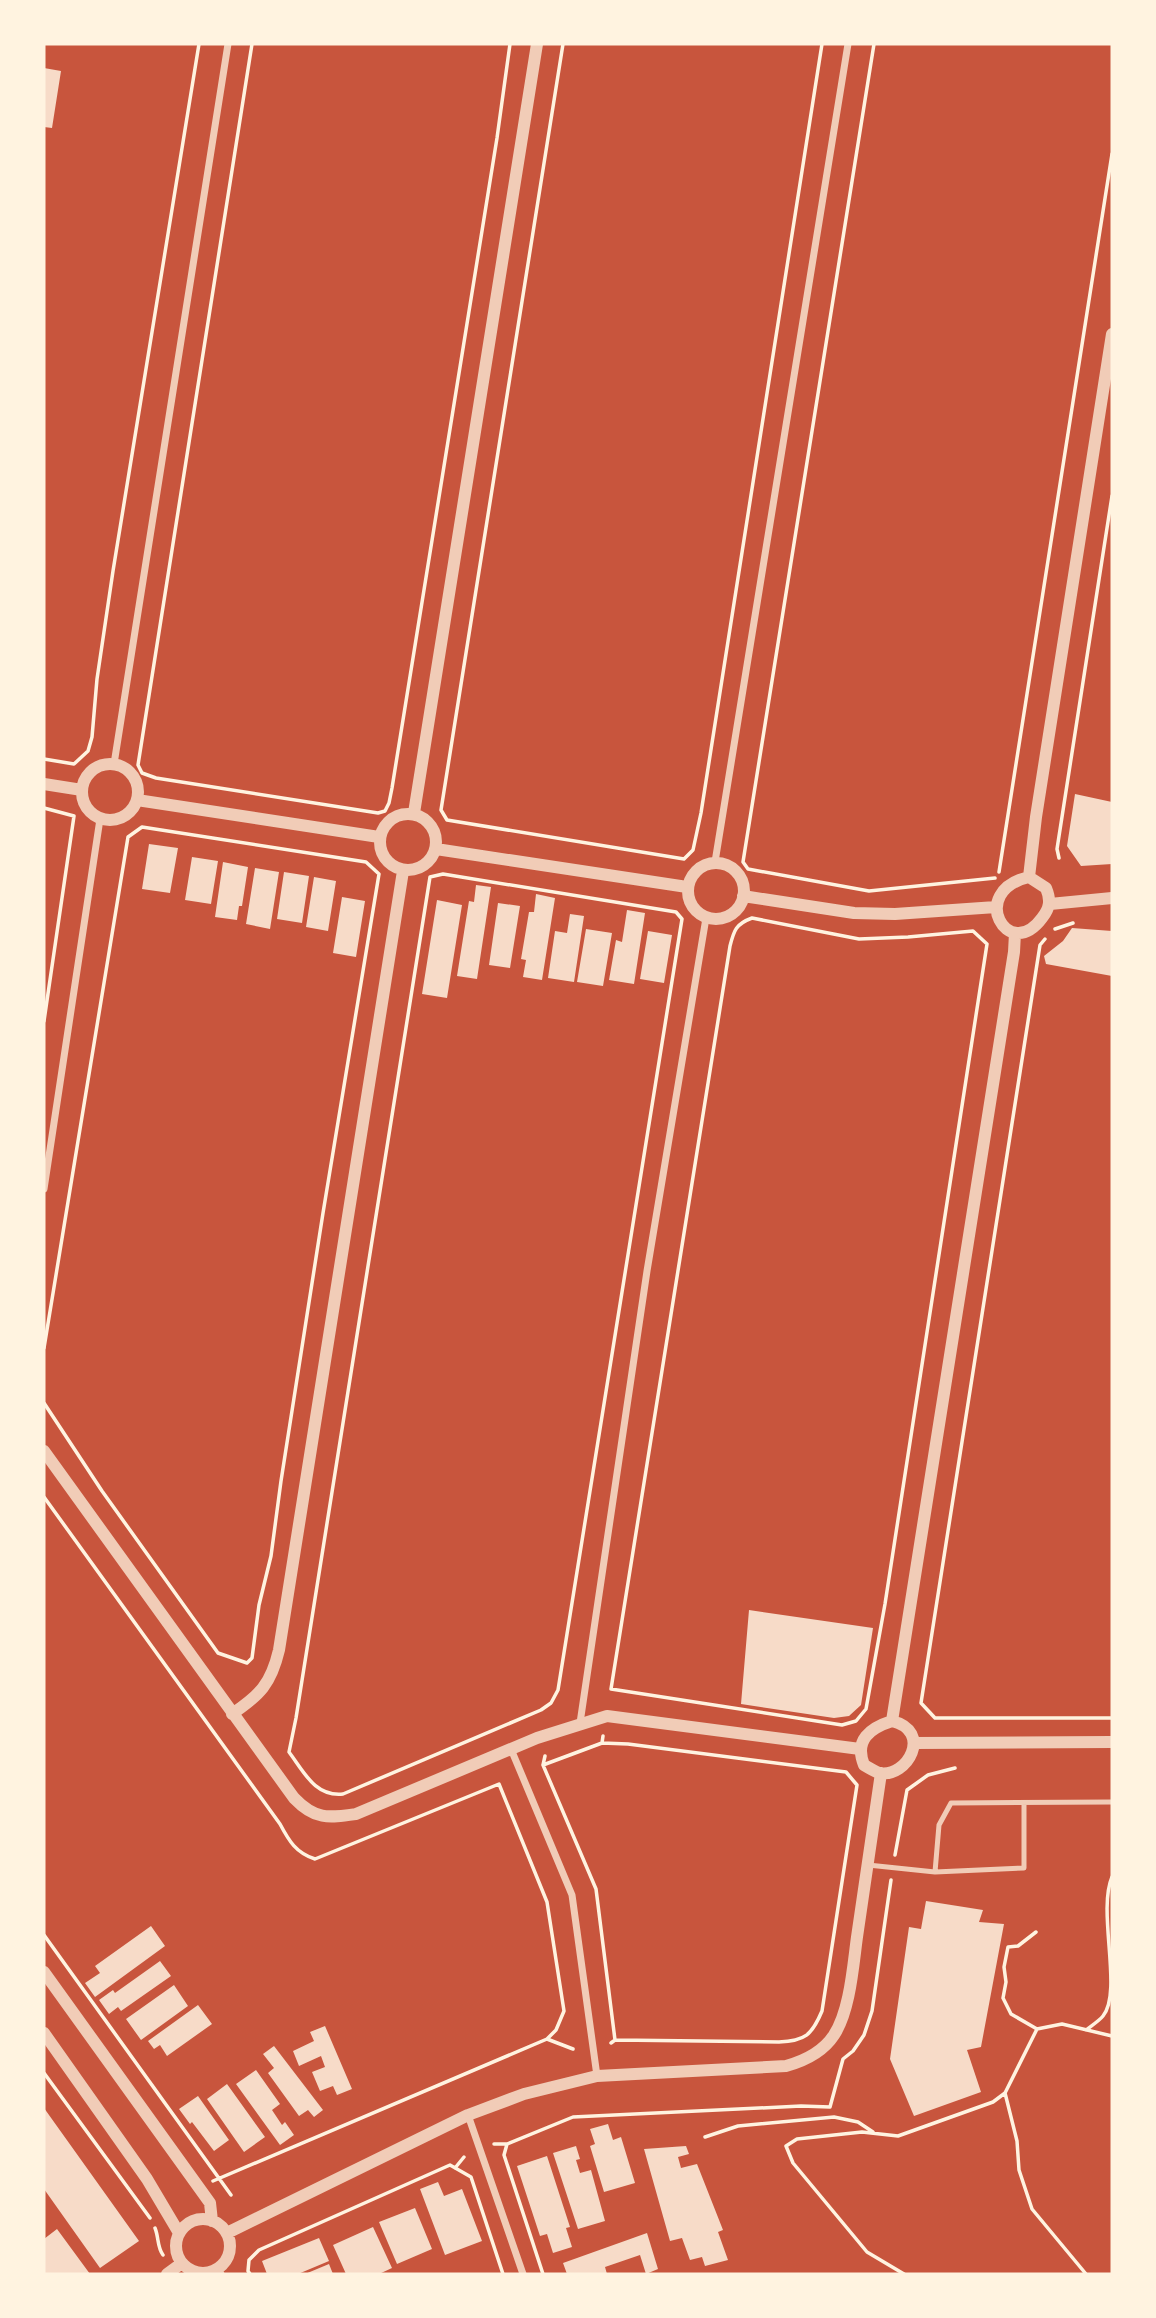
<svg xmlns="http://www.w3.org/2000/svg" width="1156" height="2318" font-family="'Fira Sans Condensed',sans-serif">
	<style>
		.building { fill: #f7dbc8 }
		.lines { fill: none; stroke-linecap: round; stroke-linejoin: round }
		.path { stroke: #fff3e0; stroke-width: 3.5 }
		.service { stroke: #f1ccb7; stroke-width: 5 }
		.minor { stroke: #f1ccb7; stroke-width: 7 }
		.tertiary { stroke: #f1ccb7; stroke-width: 12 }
	</style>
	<rect width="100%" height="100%" fill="#c8553d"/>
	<path class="building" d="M 44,68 L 61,71 L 52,128 L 44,127 Z
		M 1075,794 L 1112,802 L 1112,864 L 1081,866 L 1067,846 Z
		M 149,844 L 178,848 L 170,893 L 142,889 Z
		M 192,857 L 218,861 L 211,904 L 185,900 Z
		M 223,862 L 248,867 L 242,906 L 239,906 L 237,920 L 215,917 Z
		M 255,868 L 279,872 L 270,929 L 246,924 Z
		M 284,872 L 309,876 L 302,923 L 277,919 Z
		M 314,877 L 336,881 L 328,931 L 306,927 Z
		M 476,885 L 491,887 L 477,979 L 457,976 L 469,901 L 474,902 Z
		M 536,894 L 555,898 L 542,980 L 523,977 L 526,960 L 521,959 L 529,912 L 534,912 Z
		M 342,897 L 365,901 L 356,957 L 333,953 Z
		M 437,900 L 462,905 L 447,998 L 422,994 Z
		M 498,903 L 520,906 L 510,968 L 489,965 Z
		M 627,910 L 645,913 L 634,984 L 609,980 L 616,940 L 622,942 Z
		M 570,914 L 584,916 L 574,982 L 548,978 L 555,931 L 567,933 Z
		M 1072,928 L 1112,931 L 1112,976 L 1046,964 L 1044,956 L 1063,941 Z
		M 586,929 L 612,933 L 603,986 L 577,982 Z
		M 648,931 L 672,935 L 664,983 L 640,979 Z
		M 749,1610 L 873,1628 L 861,1705 L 849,1716 L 834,1718 L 741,1704 Z
		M 926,1901 L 983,1910 L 979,1922 L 1004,1924 L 981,2047 L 967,2050 L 981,2092 L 914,2116 L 890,2059 L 909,1927 L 921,1929 Z
		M 151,1926 L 165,1946 L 95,1997 L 85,1983 L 100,1973 L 95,1966 Z
		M 160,1961 L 171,1976 L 121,2011 L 118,2007 L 109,2014 L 99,2000 L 113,1990 L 115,1993 Z
		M 174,1985 L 188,2006 L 141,2040 L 126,2019 Z
		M 198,2005 L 212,2024 L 167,2056 L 160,2045 L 154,2049 L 148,2041 Z
		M 325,2026 L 352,2089 L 337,2095 L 333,2086 L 320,2091 L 312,2072 L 325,2067 L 321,2056 L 299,2066 L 293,2051 L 314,2041 L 310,2032 Z
		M 274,2046 L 323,2110 L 314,2117 L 308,2110 L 299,2116 L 268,2073 L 274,2068 L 263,2054 Z
		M 256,2070 L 280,2104 L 272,2110 L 282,2125 L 285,2122 L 294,2135 L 280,2145 L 236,2084 Z
		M 227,2084 L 265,2137 L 244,2152 L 207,2099 Z
		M 198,2096 L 229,2140 L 214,2151 L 192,2122 L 190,2124 L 179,2109 Z
		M 44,2108 L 139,2241 L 100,2268 L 44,2189 Z
		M 608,2124 L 613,2140 L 621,2137 L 635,2183 L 604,2192 L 590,2146 L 595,2144 L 590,2129 Z
		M 576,2146 L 580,2159 L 576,2160 L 580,2173 L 591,2170 L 605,2221 L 578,2229 L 553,2153 Z
		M 686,2146 L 689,2154 L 678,2157 L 681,2168 L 697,2164 L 723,2230 L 718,2232 L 728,2260 L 705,2266 L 702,2257 L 690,2260 L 682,2238 L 670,2241 L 644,2149 Z
		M 547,2156 L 570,2227 L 566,2228 L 572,2247 L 553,2253 L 547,2234 L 540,2236 L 517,2166 Z
		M 438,2182 L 444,2196 L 462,2189 L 482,2241 L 445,2255 L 420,2189 Z
		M 415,2208 L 432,2249 L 397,2264 L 379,2222 Z
		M 373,2227 L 392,2268 L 379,2274 L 346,2274 L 333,2245 Z
		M 57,2229 L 90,2274 L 44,2274 L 44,2239 Z
		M 647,2233 L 658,2269 L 646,2274 L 640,2255 L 605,2267 L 607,2274 L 567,2274 L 563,2263 Z
		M 319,2238 L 329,2261 L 298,2274 L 267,2274 L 262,2261 Z
		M 329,2264 L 333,2274 L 305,2274 Z"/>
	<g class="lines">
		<path class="path" d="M 252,44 L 138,765 L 142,773 L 156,778 L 378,813 L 385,811 L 389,803 L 392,788 L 497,138 L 510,44
			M 563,44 L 441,810 L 447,820 L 684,859 L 693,850 L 701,813 L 822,44
			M 874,44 L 743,862 L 748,869 L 869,891 L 995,878
			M 44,759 L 74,764 L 88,751 L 92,737 L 97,679 L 113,571 L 199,44
			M 44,808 L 74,816 L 44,1021
			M 1059,858 L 1057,849 L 1112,496
			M 999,872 L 1112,154
			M 443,874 L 676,912 L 682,919 L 558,1690 L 551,1703 L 541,1710 L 343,1794 C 315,1797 304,1772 289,1752 L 296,1718 L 430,877 Z
			M 752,918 L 859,939 L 908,937 L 973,931 L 987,944 L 885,1604 L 866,1709 L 856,1721 L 842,1725 L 611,1689 L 730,946 C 734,930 736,924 752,918 Z
			M 1055,929 L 1073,923
			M 1045,939 L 1040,945 L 921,1703 L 935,1718 L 1112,1718
			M 44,1348 L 128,837 L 142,827 L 366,862 L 379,874 L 323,1213 L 281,1481 L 271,1556 L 259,1605 L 252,1658 L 247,1663 L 218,1653 L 102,1491 L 44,1403
			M 44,1497 L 280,1824 C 289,1841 296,1853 315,1859 L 499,1784 L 547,1902 L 564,2011 L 556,2030 L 547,2039
			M 602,1743 L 628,1744 L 846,1772 L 857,1785 L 822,2011 C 812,2035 805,2041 779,2042 L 615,2040
			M 545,1756 L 543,1765 L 596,1889 L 615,2040 L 611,2043
			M 543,1765 L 602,1743 L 603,1736
			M 895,1855 L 907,1790 L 928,1775 L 955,1768
			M 1036,1932 L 1018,1946 L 1008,1947 L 1004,1967 L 1006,1982 L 1003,1998 L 1011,2014 L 1037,2029
			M 44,1935 L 231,2195
			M 1086,2030 C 1091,2026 1099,2021 1103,2016 C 1123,1991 1097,1912 1112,1877
			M 44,2073 L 150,2218
			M 705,2137 L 738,2126 L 834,2117 L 858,2122 L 873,2132
			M 494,2144 L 507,2144 L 573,2117 L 801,2106 L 830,2107 L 843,2059 L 853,2051 L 864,2035 L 872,2011 L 891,1880
			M 507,2144 L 504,2155 L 543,2274
			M 455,2168 L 464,2157
			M 213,2181 L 547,2039 L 573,2049
			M 155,2228 C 159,2238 157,2247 163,2255
			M 250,2274 L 248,2271 L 249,2260 L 259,2250 L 450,2165 L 471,2177 L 503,2274
			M 904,2274 L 867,2252 L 793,2163 L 786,2146 L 797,2139 L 862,2132 L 898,2136 L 993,2102 L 1005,2093
			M 1086,2274 L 1032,2209 L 1019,2170 L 1017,2141 L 1005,2093 L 1037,2029 L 1062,2024 L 1112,2036"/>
		<path class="service" d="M 868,1865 L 935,1872 L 939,1825 L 951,1803 L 1112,1802
			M 935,1872 L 1024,1868 L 1024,1803"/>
		<path class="minor" d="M 114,764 L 228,44
			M 715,862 L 848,44
			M 44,1189 L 100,819
			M 580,1723 L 647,1271 L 706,918
			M 511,1749 L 572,1895 L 597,2076
			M 468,2115 L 523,2274
			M 217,2269 L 221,2274"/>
		<path class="tertiary" d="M82 792a28 28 0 1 1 56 0a28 28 0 1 1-56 0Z
			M 44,784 L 82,790
			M 137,800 L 379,837
			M 414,813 L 537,44
			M380 842a28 28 0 1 1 56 0a28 28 0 1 1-56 0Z
			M 436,849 L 687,887
			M688 891a28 28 0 1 1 56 0a28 28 0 1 1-56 0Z
			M 1029,877 L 1036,817 L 1112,334
			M 1029,877 L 1046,888 C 1051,900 1050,908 1042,918 C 1008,964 967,891 1029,877 Z
			M 743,896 L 854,913 L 895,914 L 996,907
			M 1050,904 L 1112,898
			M 44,1451 L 294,1798 C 315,1820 328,1818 356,1814 L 537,1738 L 607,1716 L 860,1749
			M 232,1714 C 260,1695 271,1684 279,1650 L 403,871
			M 892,1721 L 1014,952 L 1015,933
			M 892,1721 C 933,1731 908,1778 879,1773 C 874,1771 869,1768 864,1765 C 854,1740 870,1728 892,1721 Z
			M 914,1743 L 1112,1742
			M 44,1972 L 210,2203 L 212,2221
			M 44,2033 L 147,2179 L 179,2233
			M176 2246a27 27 0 1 1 54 0a27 27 0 1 1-54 0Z
			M 227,2233 L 468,2115 L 524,2094 L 597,2076 L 786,2066 C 804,2061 823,2052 834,2035 C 850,2011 853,1966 857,1937 C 865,1882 873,1828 881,1773
			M 167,2274 L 182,2263"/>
	</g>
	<rect width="1156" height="2318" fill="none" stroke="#fff3e0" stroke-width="91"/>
</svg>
